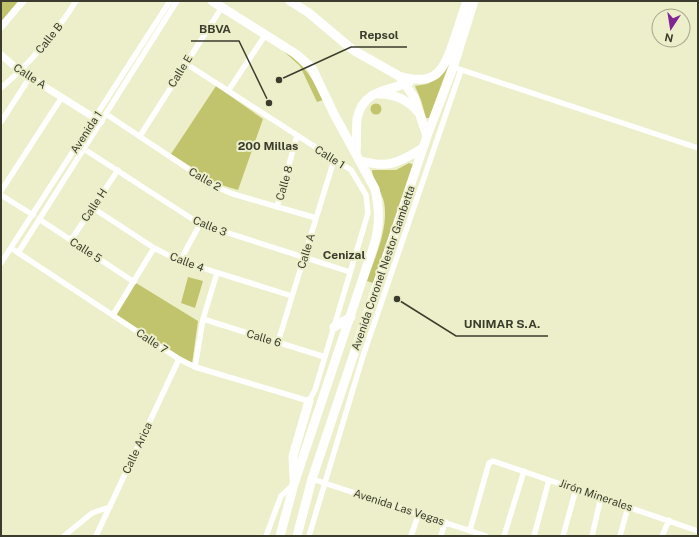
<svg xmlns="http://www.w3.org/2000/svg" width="699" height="537" font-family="'Public Sans',sans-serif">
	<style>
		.green { fill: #c1c46d }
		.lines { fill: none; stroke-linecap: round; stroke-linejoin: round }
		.minor { stroke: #fff; stroke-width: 5.5 }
		.tertiary { stroke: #fff; stroke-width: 7 }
		.trunk { stroke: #fff; stroke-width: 9 }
		.labels { text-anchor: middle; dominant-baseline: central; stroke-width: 4; stroke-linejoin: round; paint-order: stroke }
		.street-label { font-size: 11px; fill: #3b3c2d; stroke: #ecefc9 }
		.neighbourhood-label { font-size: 12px; font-weight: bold; fill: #3b3c2d; stroke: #ecefc9 }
		.leader { fill: none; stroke: #3b3c2d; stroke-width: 1.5 }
		.callout-dot { fill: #3b3c2d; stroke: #ecefc9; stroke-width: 1.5 }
		.callout-label { font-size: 12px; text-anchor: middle; font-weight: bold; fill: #3b3c2d; stroke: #ecefc9; stroke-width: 4; stroke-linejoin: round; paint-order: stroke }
	</style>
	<rect width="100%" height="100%" fill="#ecefc9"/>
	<path class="green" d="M 1,1 L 19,1 L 1,23 Z
		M 279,47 C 302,63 311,74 323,100 L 317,102 L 300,66 Z
		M 449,64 L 429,118 L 426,118 L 421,100 L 415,86 L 427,84 L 439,78 Z
		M 216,86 L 263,119 L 238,190 L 218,184 L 171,154 Z
		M370.5 109a5.5 5.5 0 1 1 11 0a5.5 5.5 0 1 1-11 0Z
		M 409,163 L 414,165 L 373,283 L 367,281 C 375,257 389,228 384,202 C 382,193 372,178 372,170 L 396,170 Z
		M 188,277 L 203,281 L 195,308 L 181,303 Z
		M 136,283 L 198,321 L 192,364 L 116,316 Z"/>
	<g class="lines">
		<path class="minor" d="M 459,69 L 698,148
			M 1,88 C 30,63 56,33 76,1
			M 228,91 L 266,34
			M 106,114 L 214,186 L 233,194 L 316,218
			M 1,122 L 30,77
			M 140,136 L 222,7
			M 84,149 L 200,224 L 350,272
			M 1,191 L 62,97
			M 1,195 L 33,215
			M 277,207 L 297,136
			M 93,208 L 154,248 L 180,261 L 292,296
			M 39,219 L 134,282
			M 71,240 L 118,170
			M 11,248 L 179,359 L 195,367 L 309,401 L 315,390 L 368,213 L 366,195 L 351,170 L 185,63
			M 18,253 L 177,1
			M 180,261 L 200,224
			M 1,263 L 170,1
			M 113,315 L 154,248
			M 203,319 L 325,357
			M 278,342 L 334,160
			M 195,367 L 203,319 L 217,273
			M 312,479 L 486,536
			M 470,530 L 489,463 L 493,461 L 698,531
			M 64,536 L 92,513 L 110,507
			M 96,536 L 179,359
			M 266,536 L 281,496 L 292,486
			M 309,536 L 363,356 L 461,70
			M 411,536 L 419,513
			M 441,536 L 445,522
			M 504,536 L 524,471
			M 534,536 L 549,480
			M 563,536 L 576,489
			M 592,536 L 601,497
			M 620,536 L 628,507
			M 662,536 L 669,520"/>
		<path class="tertiary" d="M 1,27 L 23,1
			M 1,55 L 20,71 L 101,122"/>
		<path class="trunk" d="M 212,1 L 296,54 L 312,68 L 334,114 L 375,189 C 380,209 380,226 374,245 L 294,484 L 280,536
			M 290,1 L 309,13 L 353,50 L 399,76 L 414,97 L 427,136
			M 399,76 C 433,86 443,74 453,43 C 458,29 462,15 467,1
			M 379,94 C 395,94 408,100 418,112
			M 356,153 C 357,142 356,130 357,119 C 362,91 387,90 409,83
			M 361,161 C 390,169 399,162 423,148
			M 334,327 L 351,317
			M 294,479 L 293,456 L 309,401
			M 297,536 L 312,479 L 427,136 L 453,68 L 474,1"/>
	</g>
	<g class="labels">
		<g class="street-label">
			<text transform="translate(49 38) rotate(-51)">Calle B</text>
			<text transform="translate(180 71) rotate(-58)">Calle E</text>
			<text transform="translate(30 76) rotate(33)">Calle A</text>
			<text transform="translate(86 132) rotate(-57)">Avenida 1</text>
			<text transform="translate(330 157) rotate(32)">Calle 1</text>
			<text transform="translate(205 179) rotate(30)">Calle 2</text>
			<text transform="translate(284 183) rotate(-74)">Calle 8</text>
			<text transform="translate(94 205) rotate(-56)">Calle H</text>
			<text transform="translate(210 226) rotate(22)">Calle 3</text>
			<text transform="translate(86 250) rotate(33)">Calle 5</text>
			<text transform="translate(306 251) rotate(-73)">Calle A</text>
			<text transform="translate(187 262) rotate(21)">Calle 4</text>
			<text transform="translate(383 268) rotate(-71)">Avenida Coronel Nestor Gambetta</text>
			<text transform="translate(264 338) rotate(17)">Calle 6</text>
			<text transform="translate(152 341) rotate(34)">Calle 7</text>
			<text transform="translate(137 448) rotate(-65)">Calle Arica</text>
			<text transform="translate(596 495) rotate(19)">Jirón Minerales</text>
			<text transform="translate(399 507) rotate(18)">Avenida Las Vegas</text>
		</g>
		<g class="neighbourhood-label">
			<text x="268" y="146">200 Millas</text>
			<text x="344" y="255">Cenizal</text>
		</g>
	</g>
	<path class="leader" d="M269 103L239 41H191M279 80L351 47H407M397 299L456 336H548"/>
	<g class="callout-dot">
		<circle cx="269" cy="103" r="4"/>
		<circle cx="279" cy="80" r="4"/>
		<circle cx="397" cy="299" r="4"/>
	</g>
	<g class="callout-label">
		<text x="215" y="33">BBVA</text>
		<text x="379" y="39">Repsol</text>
		<text x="502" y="328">UNIMAR S.A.</text>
	</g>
	<rect width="699" height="537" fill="none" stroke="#3b3c2d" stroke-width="4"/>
	<g transform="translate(671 28) rotate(192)"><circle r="19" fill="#ecefc9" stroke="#a5a78b"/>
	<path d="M0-3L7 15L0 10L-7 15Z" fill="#802592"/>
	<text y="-6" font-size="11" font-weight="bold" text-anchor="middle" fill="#3b3c2d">N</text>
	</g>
</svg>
